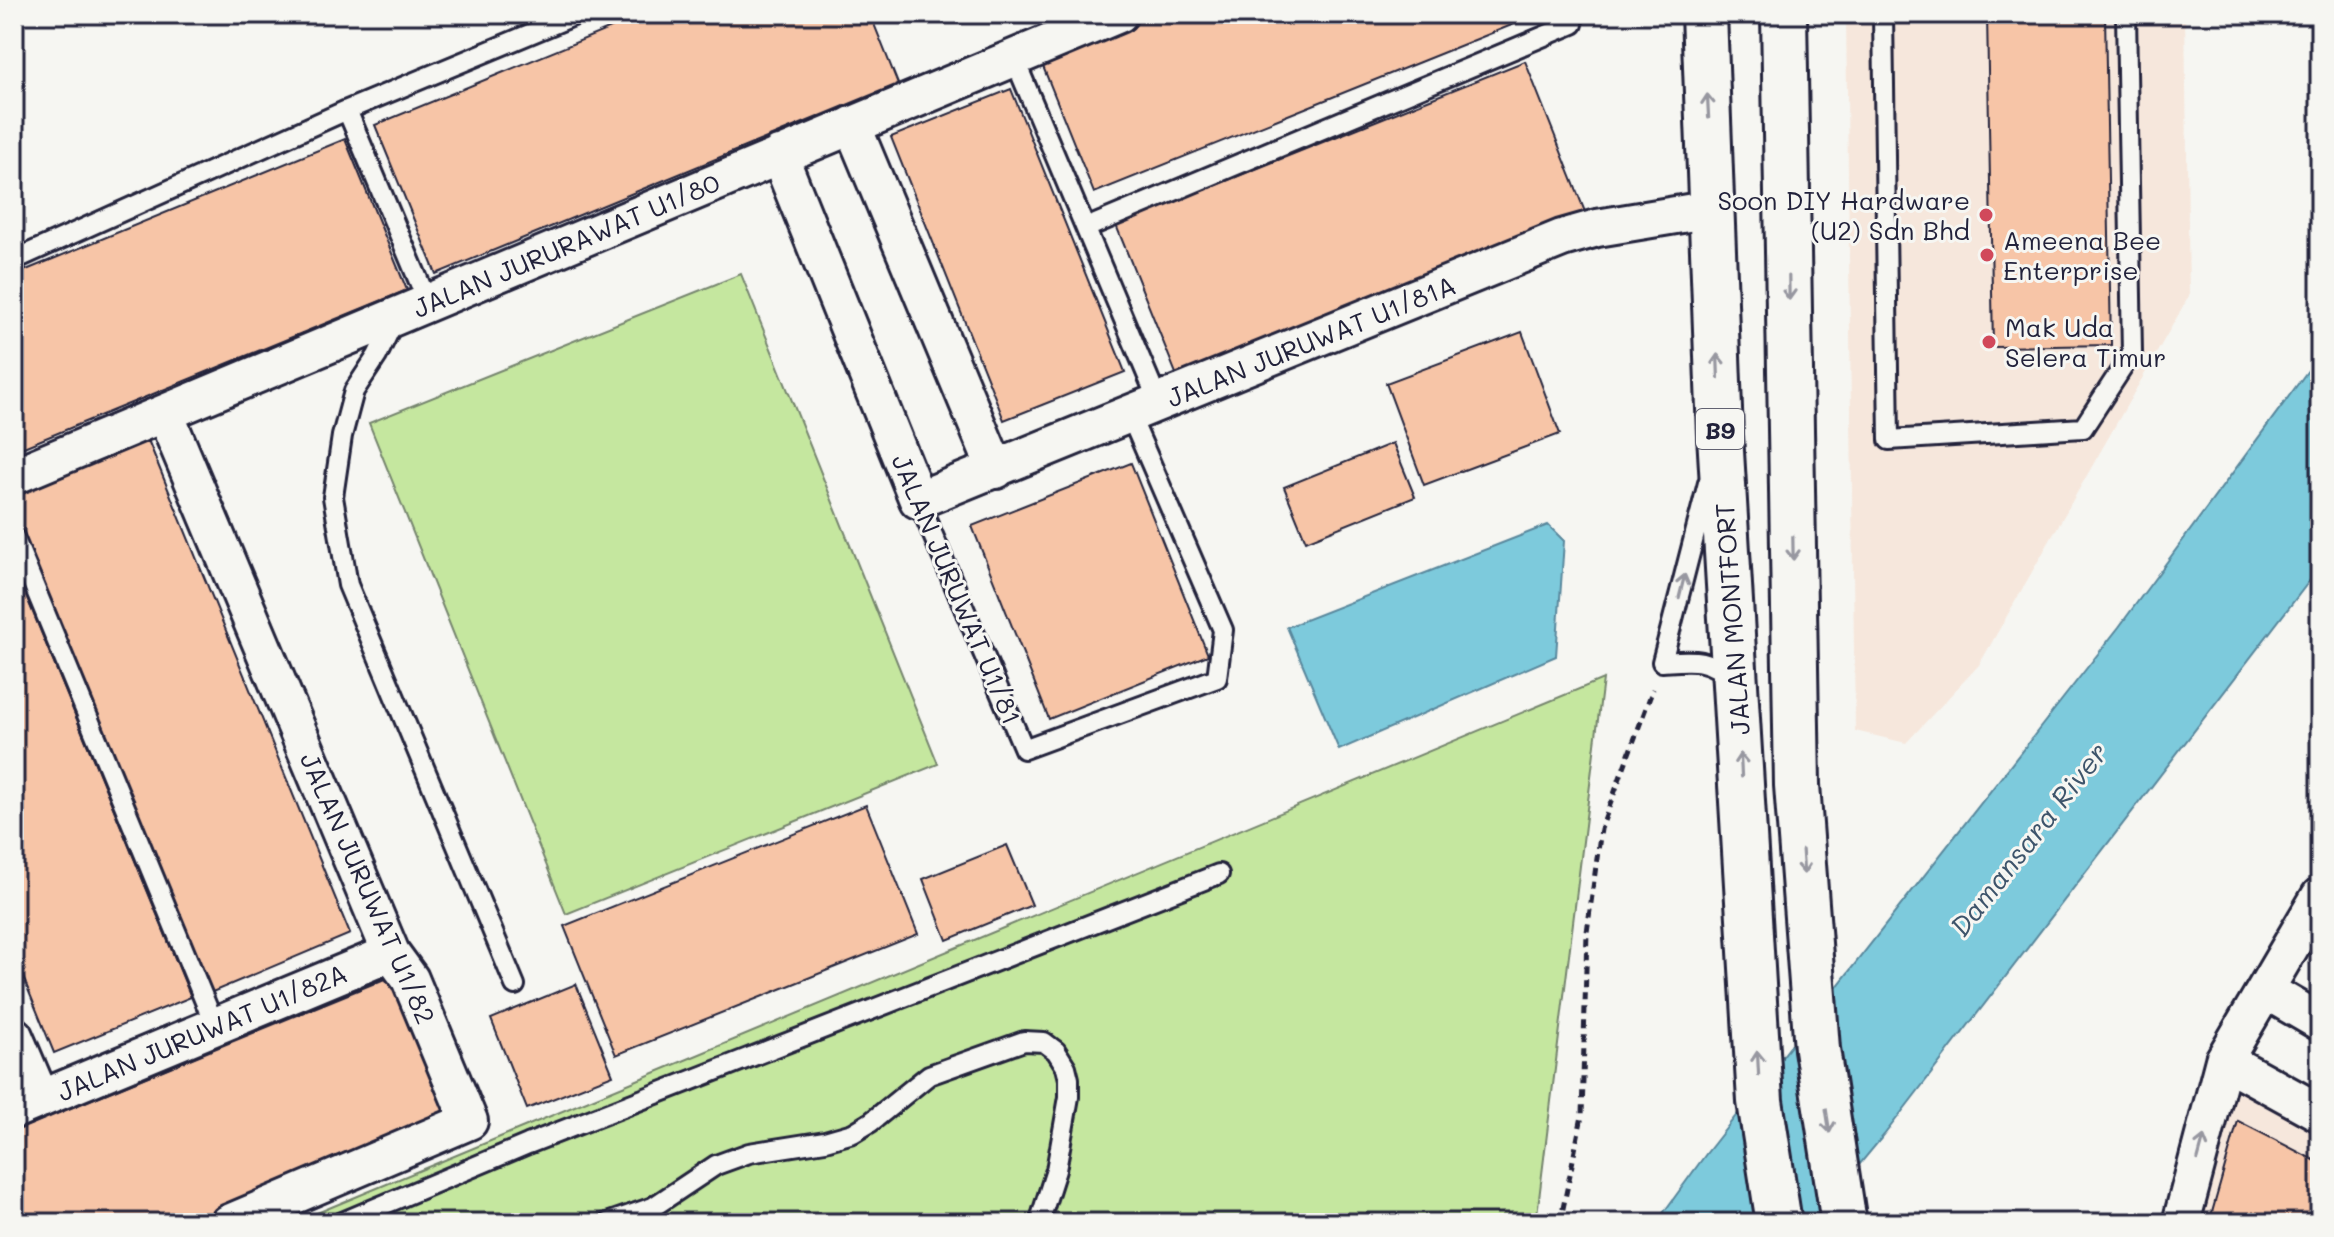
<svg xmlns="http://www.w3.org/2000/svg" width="2334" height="1237" font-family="Mali,sans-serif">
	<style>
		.built { fill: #f6e7dc }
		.green { fill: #c5e79f; stroke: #74846d; stroke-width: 2 }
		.water { fill: #7dcadc; stroke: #59879c; stroke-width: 2 }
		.building { fill: #f7c5a7; stroke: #22223b; stroke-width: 2 }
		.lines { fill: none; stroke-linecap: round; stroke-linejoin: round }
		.lane-casing { stroke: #22223b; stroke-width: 24 }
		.street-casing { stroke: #22223b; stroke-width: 42 }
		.primary-casing { stroke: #22223b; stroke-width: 50 }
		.path { stroke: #22223b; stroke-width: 5; stroke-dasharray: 8 6; stroke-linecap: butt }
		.lane { stroke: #f6f6f2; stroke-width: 18 }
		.street { stroke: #f6f6f2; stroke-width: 36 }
		.primary { stroke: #f6f6f2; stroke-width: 44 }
		.oneway { stroke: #9797a0 }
		.poi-dot { fill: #d1495b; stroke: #f6f6f2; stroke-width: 3 }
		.labels { text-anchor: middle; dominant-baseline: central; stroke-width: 6; stroke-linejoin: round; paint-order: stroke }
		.shield { fill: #f6f6f2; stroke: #626272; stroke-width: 2 }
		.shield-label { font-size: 24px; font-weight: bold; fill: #22223b }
		.poi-label { font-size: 26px; fill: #22223b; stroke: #f6f6f2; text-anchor: start }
		.street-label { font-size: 26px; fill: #22223b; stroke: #f6f6f2 }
		.water-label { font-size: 28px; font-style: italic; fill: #3d546b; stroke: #f6f6f2 }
	</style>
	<rect width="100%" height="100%" fill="#f6f6f2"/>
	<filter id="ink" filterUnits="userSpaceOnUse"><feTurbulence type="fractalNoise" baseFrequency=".0125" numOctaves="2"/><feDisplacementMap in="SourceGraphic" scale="16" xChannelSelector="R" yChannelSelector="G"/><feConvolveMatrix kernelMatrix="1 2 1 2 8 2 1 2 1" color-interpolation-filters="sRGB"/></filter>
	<g filter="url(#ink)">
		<path class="built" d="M 1846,14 L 2185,14 L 2189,296 L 1979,665 L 1906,743 L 1855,731 Z
			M 2233,1082 L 2320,1130 L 2320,1223 L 2196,1223 Z"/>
		<path class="green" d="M 741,274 L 938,764 L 566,914 L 369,423 Z
			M 1603,679 L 1536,1223 L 293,1223 Z"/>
		<path class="water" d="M 2320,354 L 2320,567 L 1884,1135 L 1811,1223 L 1656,1223 L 1706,1154 L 2119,627 Z
			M 1548,525 L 1564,541 L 1556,656 L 1339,750 L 1287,627 Z"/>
		<path class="building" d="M 645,14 L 870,14 L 898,84 L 436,274 L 375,125 Z
			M 1153,14 L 1539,14 L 1094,193 L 1040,59 Z
			M 1987,14 L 2105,14 L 2111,345 L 1993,347 Z
			M 1525,61 L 1587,217 L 1179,381 L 1116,225 Z
			M 1011,89 L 1125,372 L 1004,420 L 891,137 Z
			M 345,139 L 407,290 L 14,451 L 14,275 Z
			M 1522,332 L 1560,434 L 1424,485 L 1386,383 Z
			M 148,440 L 350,934 L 210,993 L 14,517 L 14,496 Z
			M 1393,443 L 1415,497 L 1306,541 L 1284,487 Z
			M 1131,463 L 1208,655 L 1049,719 L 972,526 Z
			M 14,566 L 191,997 L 54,1053 L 14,955 Z
			M 866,805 L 918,934 L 616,1055 L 564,926 Z
			M 1007,845 L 1032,905 L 947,940 L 923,879 Z
			M 392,976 L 452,1122 L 206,1223 L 14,1223 L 14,1131 Z
			M 576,984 L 613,1075 L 527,1109 L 491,1019 Z
			M 2238,1121 L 2320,1163 L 2320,1223 L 2209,1223 Z"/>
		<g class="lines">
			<defs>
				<path id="lane" d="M 1883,14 L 1889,440 L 2083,428 L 2132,353 L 2126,14
					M 1014,58 L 1159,403
					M 347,110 L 428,303
					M 1086,228 L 1573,24
					M 14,260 L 347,110 L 578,14
					M 395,319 L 377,356 L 354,391 L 342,436 L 333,497 L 348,585 L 515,985
					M 1708,483 L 1662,662 C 1693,660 1706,657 1731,678
					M 918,500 L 1024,749 L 1217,678 L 1223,630 L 1130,415
					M 14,537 L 215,1026
					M 340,1223 L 528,1144 L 1219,874
					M 607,1223 L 653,1207 L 716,1165 L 749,1153 L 825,1141 L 853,1133 L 871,1122 L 929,1075 L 1024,1041 L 1044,1042 L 1056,1051 L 1066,1067 L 1069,1079 L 1069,1097 L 1056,1170 L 1039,1223"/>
				<path id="street" d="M 852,125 L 996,470
					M 779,155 L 918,500 L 1562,238 L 1597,228 L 1712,209
					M 165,414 L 391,953 L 410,979 L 469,1121 L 229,1223
					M 14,476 L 1119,14
					M 2265,990 L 2320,1022
					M 14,1036 L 41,1099
					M 2224,1060 L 2320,1113
					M 14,1110 L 391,953
					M 2181,1223 L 2224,1060 L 2320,896"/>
				<path id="primary" d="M 1704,14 L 1720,435 L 1760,1101 L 1779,1223
					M 1784,14 L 1797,785 L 1817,1049 L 1844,1223"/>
			</defs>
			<use href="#lane" class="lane-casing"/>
			<use href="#street" class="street-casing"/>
			<use href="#primary" class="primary-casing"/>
			<path class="path" d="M 1560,1223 L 1582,1116 L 1587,932 L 1601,829 L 1653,689"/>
			<use href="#lane" class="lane"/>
			<use href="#street" class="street"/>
			<use href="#primary" class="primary"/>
		</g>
		<defs><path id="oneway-shaft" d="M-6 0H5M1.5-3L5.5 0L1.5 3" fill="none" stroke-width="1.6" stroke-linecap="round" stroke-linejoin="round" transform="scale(2)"/></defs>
		<g class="oneway">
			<use href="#oneway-shaft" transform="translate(1708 106) rotate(-93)"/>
			<use href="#oneway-shaft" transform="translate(1789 288) rotate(89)"/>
			<use href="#oneway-shaft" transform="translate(1718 366) rotate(-92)"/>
			<use href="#oneway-shaft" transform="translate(1793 548) rotate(89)"/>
			<use href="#oneway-shaft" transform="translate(1682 586) rotate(-76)"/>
			<use href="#oneway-shaft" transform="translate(1741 765) rotate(-93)"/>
			<use href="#oneway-shaft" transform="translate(1803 862) rotate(86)"/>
			<use href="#oneway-shaft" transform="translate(1758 1063) rotate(-93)"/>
			<use href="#oneway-shaft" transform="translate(1828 1121) rotate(81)"/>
			<use href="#oneway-shaft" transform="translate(2201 1148) rotate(-75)"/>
		</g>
	</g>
	<g class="poi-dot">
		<circle cx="1986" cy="215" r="8"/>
		<circle cx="1987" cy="255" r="8"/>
		<circle cx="1989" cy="342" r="8"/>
	</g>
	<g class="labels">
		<rect class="shield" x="1696" y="409" width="48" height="40" rx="6"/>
		<g class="shield-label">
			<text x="1720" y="429">B9</text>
		</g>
		<g class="poi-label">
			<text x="1970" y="200" text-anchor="end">Soon DIY Hardware<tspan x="1970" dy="30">(U2) Sdn Bhd</tspan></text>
			<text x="2003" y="240">Ameena Bee<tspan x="2003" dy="30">Enterprise</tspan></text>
			<text x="2005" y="327">Mak Uda<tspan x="2005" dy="30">Selera Timur</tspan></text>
		</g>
		<g class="street-label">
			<text transform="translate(566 245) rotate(-23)">JALAN JURURAWAT U1/80</text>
			<text transform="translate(1311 341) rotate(-22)">JALAN JURUWAT U1/81A</text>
			<text transform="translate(957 589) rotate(67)">JALAN JURUWAT U1/81</text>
			<text transform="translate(1732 619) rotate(-94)">JALAN MONTFORT</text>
			<text transform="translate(368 888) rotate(66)">JALAN JURUWAT U1/82</text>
			<text transform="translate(202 1032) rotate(-23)">JALAN JURUWAT U1/82A</text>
		</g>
		<g class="water-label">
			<text transform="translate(2028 839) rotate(-52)">Damansara River</text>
		</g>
	</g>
	<rect width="2334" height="1237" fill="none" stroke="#f6f6f2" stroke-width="48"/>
	<rect x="24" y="24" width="2286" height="1189" fill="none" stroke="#22223b" stroke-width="3" filter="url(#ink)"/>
</svg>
